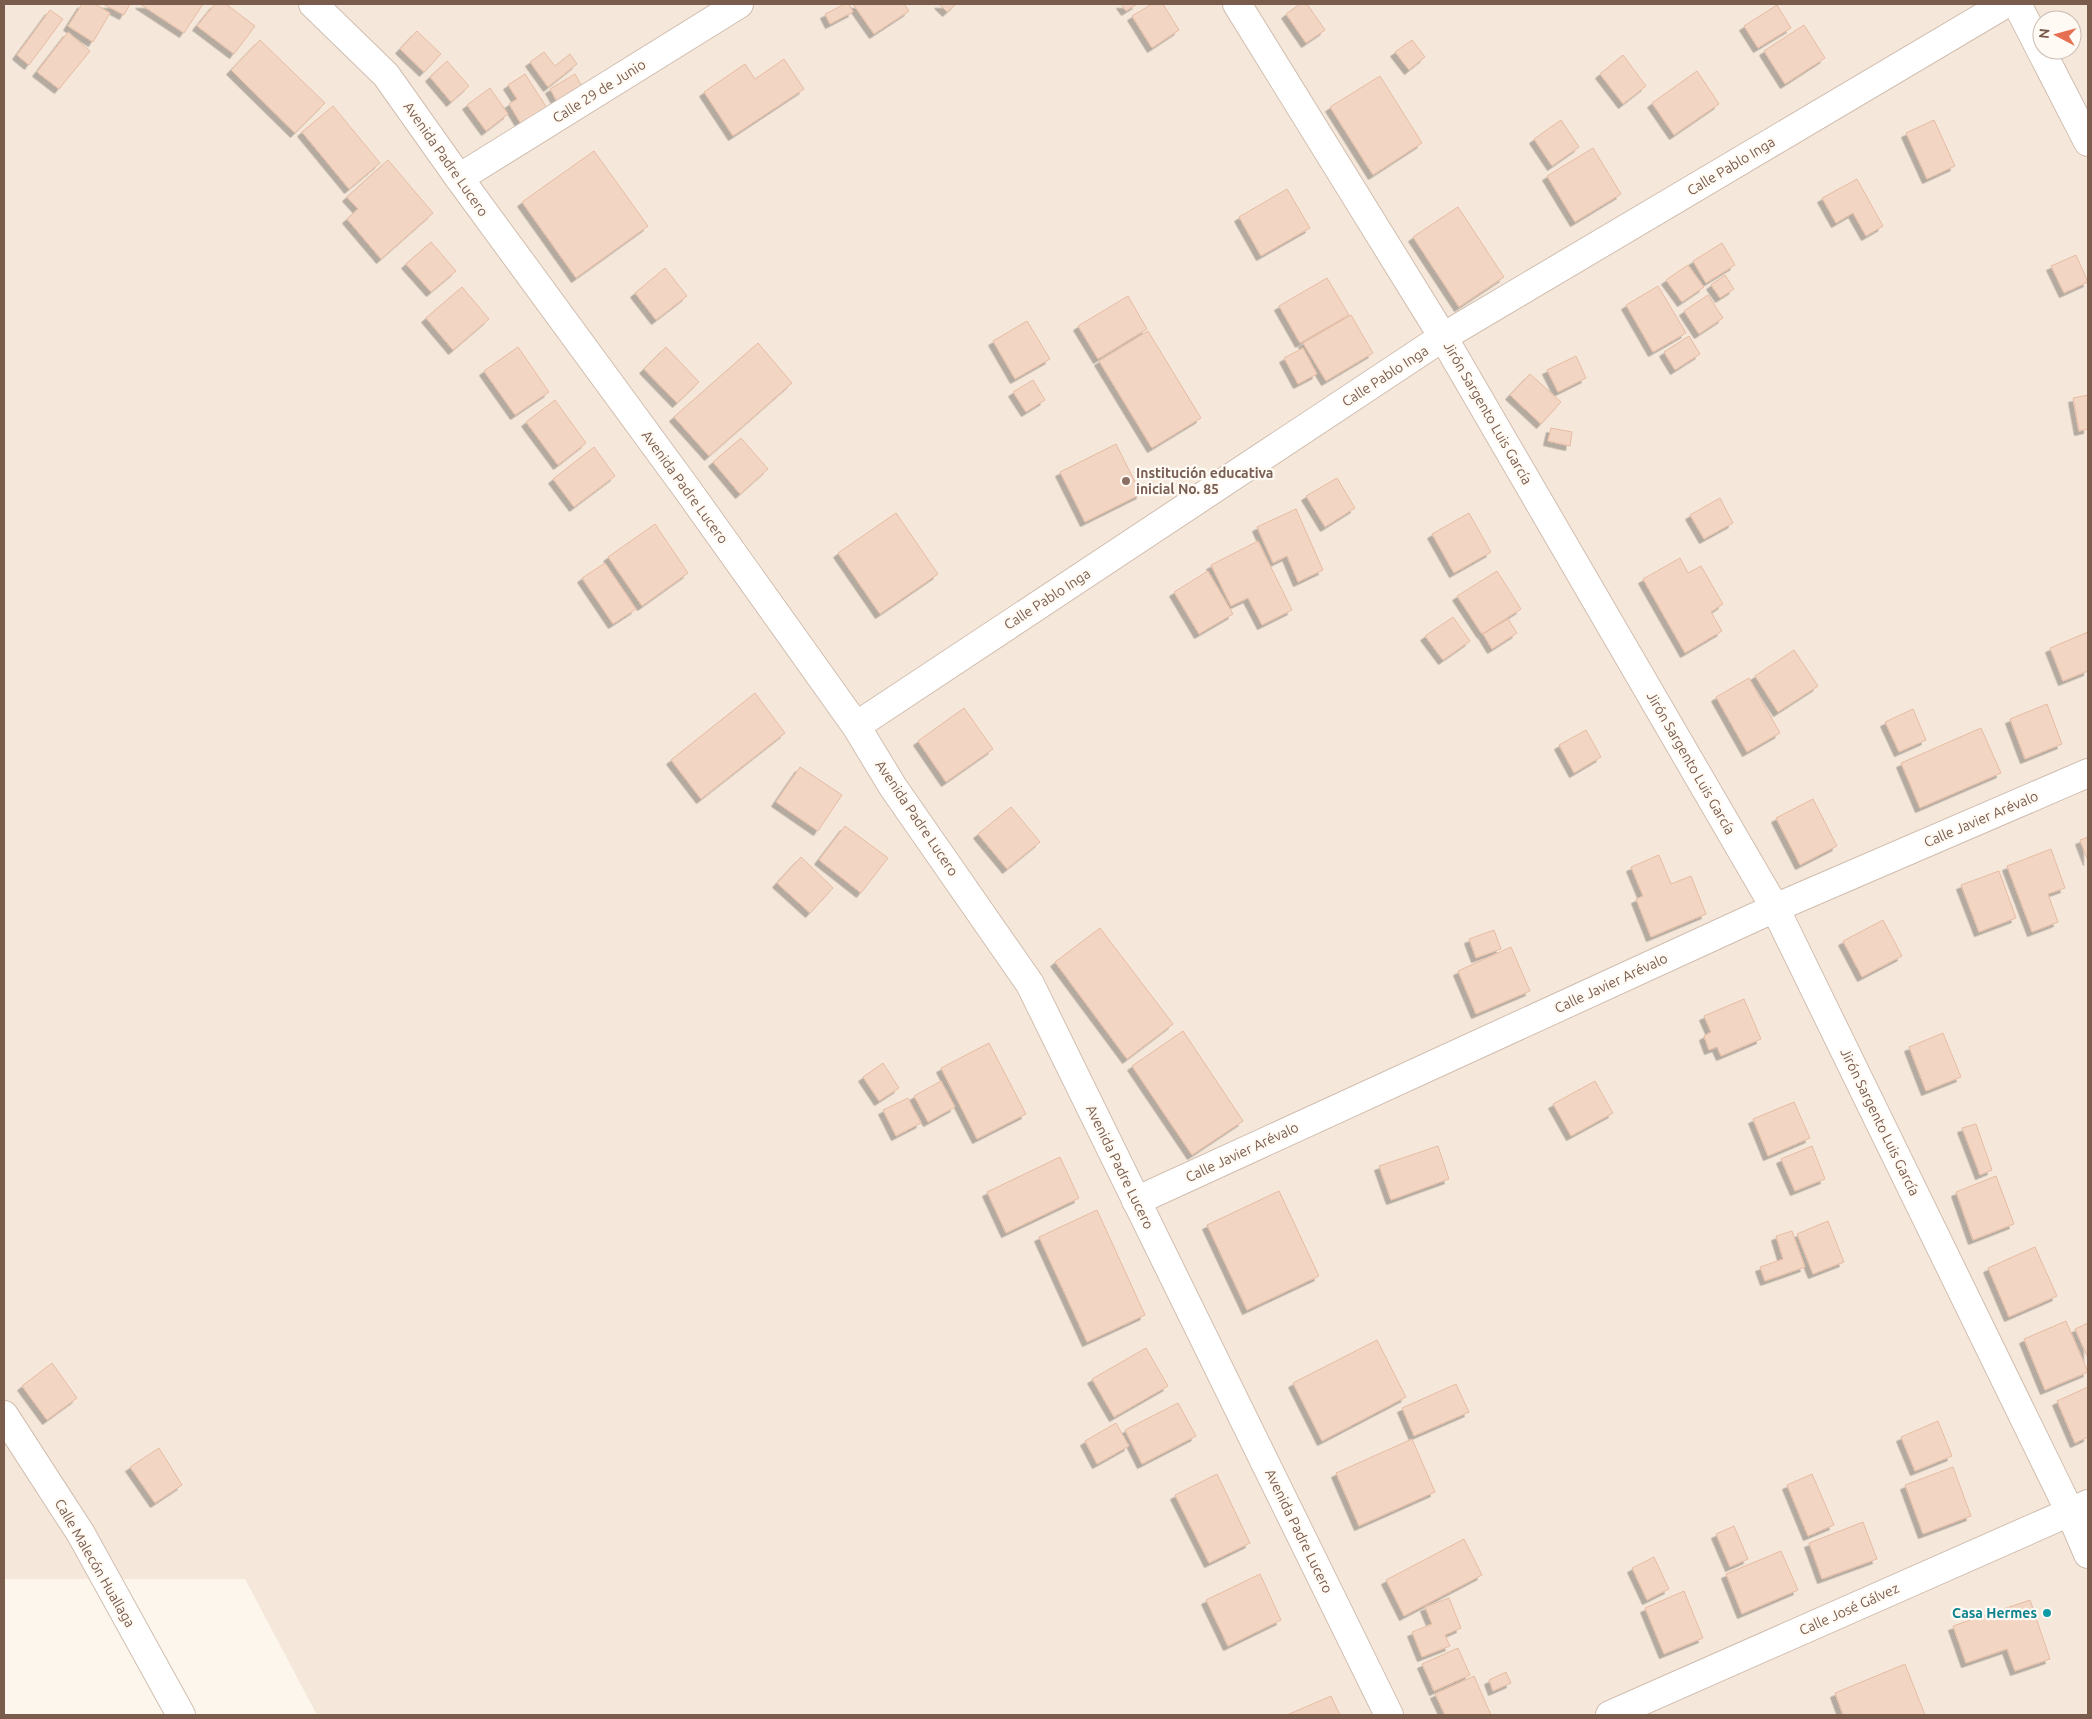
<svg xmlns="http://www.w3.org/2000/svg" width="2092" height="1719" font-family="Ubuntu,sans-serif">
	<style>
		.residential { fill: #f5e8da; fill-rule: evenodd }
		.building { fill: #f3d5c3; stroke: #e6bba3; filter: url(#shadow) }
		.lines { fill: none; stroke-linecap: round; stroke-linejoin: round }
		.minor-casing { stroke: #d1beb0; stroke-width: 30 }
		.minor { stroke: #fff; stroke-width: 28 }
		.education-dot { fill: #8d6e63; stroke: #fffaf3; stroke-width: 2 }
		.culture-dot { fill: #0f9aa8; stroke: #fffaf3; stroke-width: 2 }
		.labels { text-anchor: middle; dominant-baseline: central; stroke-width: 4.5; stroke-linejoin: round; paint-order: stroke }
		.street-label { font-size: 14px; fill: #7a5c4d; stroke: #fffaf3 }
		.education-label { font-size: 14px; font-weight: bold; fill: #785e54; stroke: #fffaf3; text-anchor: start }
		.culture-label { font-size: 14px; font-weight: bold; fill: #0d838f; stroke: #fffaf3; text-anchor: end }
	</style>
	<defs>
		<filter id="shadow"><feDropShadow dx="-4.5" dy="4.5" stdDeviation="0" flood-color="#0004"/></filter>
	</defs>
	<rect width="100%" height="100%" fill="#fdf6ec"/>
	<path class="residential" d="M 4,4 L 2088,4 L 2088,1715 L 317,1715 L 245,1579 L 4,1579 ZM 2042,20 L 2072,20 L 2072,50 L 2042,50 Z"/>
	<path class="building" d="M 82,4 L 95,4 L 110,13 L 93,42 L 68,26 Z
		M 103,4 L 130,4 L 124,15 Z
		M 140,4 L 203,4 L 184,33 Z
		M 215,4 L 226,4 L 255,26 L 234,54 L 197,26 Z
		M 845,4 L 849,4 L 853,12 L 830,24 L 825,14 Z
		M 853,4 L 904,4 L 909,11 L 874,34 Z
		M 939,4 L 956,4 L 947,12 Z
		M 1121,4 L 1137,4 L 1126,11 Z
		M 1152,4 L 1163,4 L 1179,30 L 1152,48 L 1132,16 Z
		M 1300,4 L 1307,4 L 1325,30 L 1306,43 L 1286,14 Z
		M 1777,5 L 1791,28 L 1758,48 L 1744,26 Z
		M 50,10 L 63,19 L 29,65 L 17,55 Z
		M 1804,25 L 1825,58 L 1785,84 L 1764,51 Z
		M 417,31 L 441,54 L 424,72 L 400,49 Z
		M 68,32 L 90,51 L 59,89 L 37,72 Z
		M 260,40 L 325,103 L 295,133 L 231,70 Z
		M 1412,40 L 1425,57 L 1409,70 L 1395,52 Z
		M 544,52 L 555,66 L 570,54 L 577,64 L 548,87 L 530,62 Z
		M 1623,55 L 1646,86 L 1623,104 L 1600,74 Z
		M 784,59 L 804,89 L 733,136 L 704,92 L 745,64 L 755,79 Z
		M 447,61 L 469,86 L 451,102 L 430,77 Z
		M 1697,71 L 1719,104 L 1674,135 L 1652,103 Z
		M 525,74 L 547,108 L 521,124 L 509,104 L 517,99 L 508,85 Z
		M 575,74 L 584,90 L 559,105 L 550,89 Z
		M 1380,76 L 1422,143 L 1373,175 L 1330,107 Z
		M 490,88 L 508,114 L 486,131 L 467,105 Z
		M 333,106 L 380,163 L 349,189 L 302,132 Z
		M 1561,120 L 1579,147 L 1552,166 L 1534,139 Z
		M 1934,120 L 1955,166 L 1927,179 L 1906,133 Z
		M 1593,148 L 1621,194 L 1575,222 L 1547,176 Z
		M 594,151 L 648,226 L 576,278 L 522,202 Z
		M 388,160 L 433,213 L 381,259 L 347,219 L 358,209 L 347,197 Z
		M 1857,179 L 1883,226 L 1866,236 L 1853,213 L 1836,223 L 1822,198 Z
		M 1287,189 L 1310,228 L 1261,256 L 1239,217 Z
		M 1458,207 L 1504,277 L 1459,307 L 1413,237 Z
		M 431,242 L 456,271 L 431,292 L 406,264 Z
		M 1722,243 L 1735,265 L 1706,283 L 1693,261 Z
		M 2076,255 L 2088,282 L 2064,293 L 2051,266 Z
		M 1688,265 L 1704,287 L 1682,302 L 1666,280 Z
		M 665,268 L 687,296 L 656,320 L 635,293 Z
		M 1725,275 L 1734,289 L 1720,298 L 1711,285 Z
		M 1327,278 L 1349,315 L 1300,343 L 1279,306 Z
		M 1658,286 L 1686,333 L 1653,352 L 1626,305 Z
		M 462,287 L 489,319 L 453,350 L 426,318 Z
		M 1708,295 L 1723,318 L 1699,334 L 1684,311 Z
		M 1128,296 L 1147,329 L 1098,359 L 1078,326 Z
		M 1351,315 L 1373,353 L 1326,381 L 1303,343 Z
		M 1027,321 L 1050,359 L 1015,379 L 993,341 Z
		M 1148,331 L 1201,418 L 1152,448 L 1099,361 Z
		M 1689,336 L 1700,354 L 1675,370 L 1664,352 Z
		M 758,343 L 792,383 L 709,456 L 674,417 Z
		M 518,347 L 549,392 L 515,415 L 484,371 Z
		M 666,347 L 699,382 L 677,403 L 644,369 Z
		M 1303,348 L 1317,374 L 1298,384 L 1284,358 Z
		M 1576,356 L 1586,378 L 1558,392 L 1547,370 Z
		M 1530,374 L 1561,402 L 1541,424 L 1510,395 Z
		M 1033,380 L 1045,400 L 1026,412 L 1013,392 Z
		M 2088,395 L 2088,429 L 2079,431 L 2073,398 Z
		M 555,400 L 586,443 L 558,465 L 526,422 Z
		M 1551,428 L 1572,432 L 1570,446 L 1548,441 Z
		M 741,438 L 768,469 L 740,494 L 713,462 Z
		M 1116,444 L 1141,494 L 1085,522 L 1060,472 Z
		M 594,447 L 615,476 L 574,507 L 553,479 Z
		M 1337,478 L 1355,508 L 1325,527 L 1306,496 Z
		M 1720,498 L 1733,523 L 1704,539 L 1690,515 Z
		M 1296,509 L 1323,570 L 1298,582 L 1287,556 L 1273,563 L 1257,527 Z
		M 896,513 L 938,574 L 880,614 L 838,553 Z
		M 1469,513 L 1491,552 L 1454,573 L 1432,534 Z
		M 655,524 L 688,573 L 642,606 L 608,557 Z
		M 1258,541 L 1292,610 L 1262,625 L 1248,598 L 1231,606 L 1211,565 Z
		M 1680,558 L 1688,573 L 1701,566 L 1723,604 L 1711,612 L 1722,631 L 1685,653 L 1643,579 Z
		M 605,563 L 636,609 L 613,624 L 582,578 Z
		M 1208,571 L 1233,614 L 1199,634 L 1174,592 Z
		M 1497,571 L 1521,609 L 1482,634 L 1457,596 Z
		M 1453,617 L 1470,641 L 1443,660 L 1425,636 Z
		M 1508,619 L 1517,633 L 1492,649 L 1483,634 Z
		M 2088,632 L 2088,671 L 2063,681 L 2050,648 Z
		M 1794,650 L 1818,686 L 1778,712 L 1755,676 Z
		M 1749,678 L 1780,733 L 1747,752 L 1716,697 Z
		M 755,693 L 785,733 L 701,799 L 671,760 Z
		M 2047,704 L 2062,744 L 2025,759 L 2010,719 Z
		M 964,708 L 993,749 L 946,782 L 918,741 Z
		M 1913,709 L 1926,740 L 1899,752 L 1885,722 Z
		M 1981,728 L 2001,773 L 1920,808 L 1901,763 Z
		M 1586,730 L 1601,757 L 1574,773 L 1559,745 Z
		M 800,767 L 842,795 L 818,831 L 776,802 Z
		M 1813,799 L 1837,846 L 1800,865 L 1776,818 Z
		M 1011,807 L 1040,842 L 1007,869 L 978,834 Z
		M 845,826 L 888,858 L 861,893 L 819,860 Z
		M 2088,837 L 2088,861 L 2080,840 Z
		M 2051,849 L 2065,888 L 2048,894 L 2058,922 L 2032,932 L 2007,866 Z
		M 1659,855 L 1671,884 L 1691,876 L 1706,914 L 1651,937 L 1636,899 L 1643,896 L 1631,867 Z
		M 801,857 L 833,888 L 810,913 L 777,883 Z
		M 1999,871 L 2016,918 L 1979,932 L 1961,885 Z
		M 1883,920 L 1902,956 L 1862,977 L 1843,941 Z
		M 1100,928 L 1173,1024 L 1127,1059 L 1055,962 Z
		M 1494,930 L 1501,949 L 1476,958 L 1469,939 Z
		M 1511,947 L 1530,991 L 1476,1014 L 1458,971 Z
		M 1744,999 L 1761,1039 L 1721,1056 L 1717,1047 L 1709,1050 L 1704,1036 L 1711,1032 L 1704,1016 Z
		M 1183,1031 L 1243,1121 L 1192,1155 L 1132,1066 Z
		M 1943,1033 L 1961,1077 L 1926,1091 L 1909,1047 Z
		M 989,1043 L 1026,1114 L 977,1139 L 941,1068 Z
		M 883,1063 L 899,1088 L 879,1101 L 863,1077 Z
		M 941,1081 L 955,1107 L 928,1122 L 914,1096 Z
		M 1595,1081 L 1613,1113 L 1571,1136 L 1553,1104 Z
		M 908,1098 L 921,1123 L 896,1136 L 883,1110 Z
		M 1794,1102 L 1810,1138 L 1768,1156 L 1753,1119 Z
		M 1976,1124 L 1992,1170 L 1980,1175 L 1962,1128 Z
		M 1438,1146 L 1449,1179 L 1391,1200 L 1379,1166 Z
		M 1812,1146 L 1825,1179 L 1795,1191 L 1781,1159 Z
		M 1060,1157 L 1079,1198 L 1006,1233 L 987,1192 Z
		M 1996,1176 L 2014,1224 L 1973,1240 L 1956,1192 Z
		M 1279,1191 L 1319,1276 L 1247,1310 L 1207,1225 Z
		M 1097,1210 L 1145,1315 L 1087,1342 L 1039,1237 Z
		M 1828,1221 L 1844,1262 L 1813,1274 L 1797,1234 Z
		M 1792,1231 L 1805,1267 L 1765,1281 L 1760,1267 L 1783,1259 L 1776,1236 Z
		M 2035,1247 L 2057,1296 L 2009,1317 L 1988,1268 Z
		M 2066,1321 L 2088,1372 L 2045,1390 L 2024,1339 Z
		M 2088,1323 L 2088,1358 L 2075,1329 Z
		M 1377,1340 L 1406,1397 L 1322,1441 L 1293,1383 Z
		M 1146,1348 L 1168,1386 L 1114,1417 L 1092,1379 Z
		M 52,1363 L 77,1398 L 47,1420 L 22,1386 Z
		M 1456,1384 L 1469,1412 L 1414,1436 L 1402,1408 Z
		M 2088,1387 L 2088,1437 L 2075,1443 L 2057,1401 Z
		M 1178,1403 L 1196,1436 L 1142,1464 L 1125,1430 Z
		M 1938,1421 L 1952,1456 L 1915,1471 L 1901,1437 Z
		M 1116,1423 L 1129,1446 L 1097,1464 L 1085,1441 Z
		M 1412,1439 L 1435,1492 L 1359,1526 L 1336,1473 Z
		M 159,1448 L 182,1485 L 155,1503 L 130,1467 Z
		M 1953,1467 L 1971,1516 L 1923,1534 L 1905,1485 Z
		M 1217,1474 L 1250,1543 L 1209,1563 L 1175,1495 Z
		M 1812,1474 L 1834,1525 L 1808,1536 L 1787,1485 Z
		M 1863,1522 L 1877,1559 L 1822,1579 L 1809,1543 Z
		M 1734,1526 L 1748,1559 L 1730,1567 L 1716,1534 Z
		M 1464,1539 L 1482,1575 L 1404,1616 L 1386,1580 Z
		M 1781,1551 L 1798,1590 L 1742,1614 L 1726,1574 Z
		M 1654,1557 L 1669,1589 L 1647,1600 L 1632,1568 Z
		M 1260,1574 L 1281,1620 L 1228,1646 L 1206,1600 Z
		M 1684,1591 L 1703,1638 L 1664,1654 L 1645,1608 Z
		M 1449,1598 L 1461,1628 L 1445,1635 L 1450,1646 L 1422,1657 L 1412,1632 L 1432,1624 L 1425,1607 Z
		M 2030,1600 L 2050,1659 L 2015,1671 L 2007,1649 L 1966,1663 L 1953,1626 Z
		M 1458,1648 L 1470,1675 L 1434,1691 L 1422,1664 Z
		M 1905,1664 L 1925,1715 L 1843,1715 L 1835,1693 Z
		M 1506,1672 L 1511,1683 L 1493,1691 L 1489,1680 Z
		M 1474,1676 L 1491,1715 L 1445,1715 L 1435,1694 Z
		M 1331,1696 L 1340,1715 L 1287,1715 Z"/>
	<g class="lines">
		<defs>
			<path id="minor" d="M 313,4 L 386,75 L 459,178 L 687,489 L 856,726 L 893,787 L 1030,984 L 1389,1715
				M 1237,4 L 1443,337 L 1775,908 L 2070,1512 L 2088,1554
				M 2017,4 L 2088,142
				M 459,178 L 739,4
				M 856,726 L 1443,337 L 2005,4
				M 1136,1201 L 1775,908 L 2088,773
				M 4,1415 L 81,1534 L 181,1715
				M 1610,1715 L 2088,1504"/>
		</defs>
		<use href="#minor" class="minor-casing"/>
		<use href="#minor" class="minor"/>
	</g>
	<circle class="education-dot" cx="1126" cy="481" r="5"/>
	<circle class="culture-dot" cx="2047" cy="1613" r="5"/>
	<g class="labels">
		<g class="street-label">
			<text transform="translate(599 91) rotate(-32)">Calle 29 de Junio</text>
			<text transform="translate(446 159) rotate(55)">Avenida Padre Lucero</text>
			<text transform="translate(1731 166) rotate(-31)">Calle Pablo Inga</text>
			<text transform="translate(1385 376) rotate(-33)">Calle Pablo Inga</text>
			<text transform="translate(1488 413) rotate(60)">Jirón Sargento Luis García</text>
			<text transform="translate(685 487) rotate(54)">Avenida Padre Lucero</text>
			<text transform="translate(1047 599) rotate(-33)">Calle Pablo Inga</text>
			<text transform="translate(1691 763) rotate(60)">Jirón Sargento Luis García</text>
			<text transform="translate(917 818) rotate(56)">Avenida Padre Lucero</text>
			<text transform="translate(1981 819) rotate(-23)">Calle Javier Arévalo</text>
			<text transform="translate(1611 983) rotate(-25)">Calle Javier Arévalo</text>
			<text transform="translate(1880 1122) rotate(64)">Jirón Sargento Luis García</text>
			<text transform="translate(1242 1152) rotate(-25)">Calle Javier Arévalo</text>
			<text transform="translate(1120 1167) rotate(64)">Avenida Padre Lucero</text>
			<text transform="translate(1299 1531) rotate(64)">Avenida Padre Lucero</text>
			<text transform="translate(95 1563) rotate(60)">Calle Malecón Huallaga</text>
			<text transform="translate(1849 1609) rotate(-24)">Calle José Gálvez</text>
		</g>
		<g class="education-label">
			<text x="1136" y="473">Institución educativa<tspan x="1136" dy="16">inicial No. 85</tspan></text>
		</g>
		<g class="culture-label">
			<text x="2037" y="1613">Casa Hermes</text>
		</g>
	</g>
	<rect width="2092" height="1719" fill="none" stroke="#7a5c4d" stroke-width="10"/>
	<g transform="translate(2057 35) rotate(276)"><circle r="24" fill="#fffaf3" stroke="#cabbb1"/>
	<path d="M0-4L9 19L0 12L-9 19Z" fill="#e76f51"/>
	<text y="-8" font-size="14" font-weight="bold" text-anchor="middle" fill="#7a5c4d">N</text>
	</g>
</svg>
